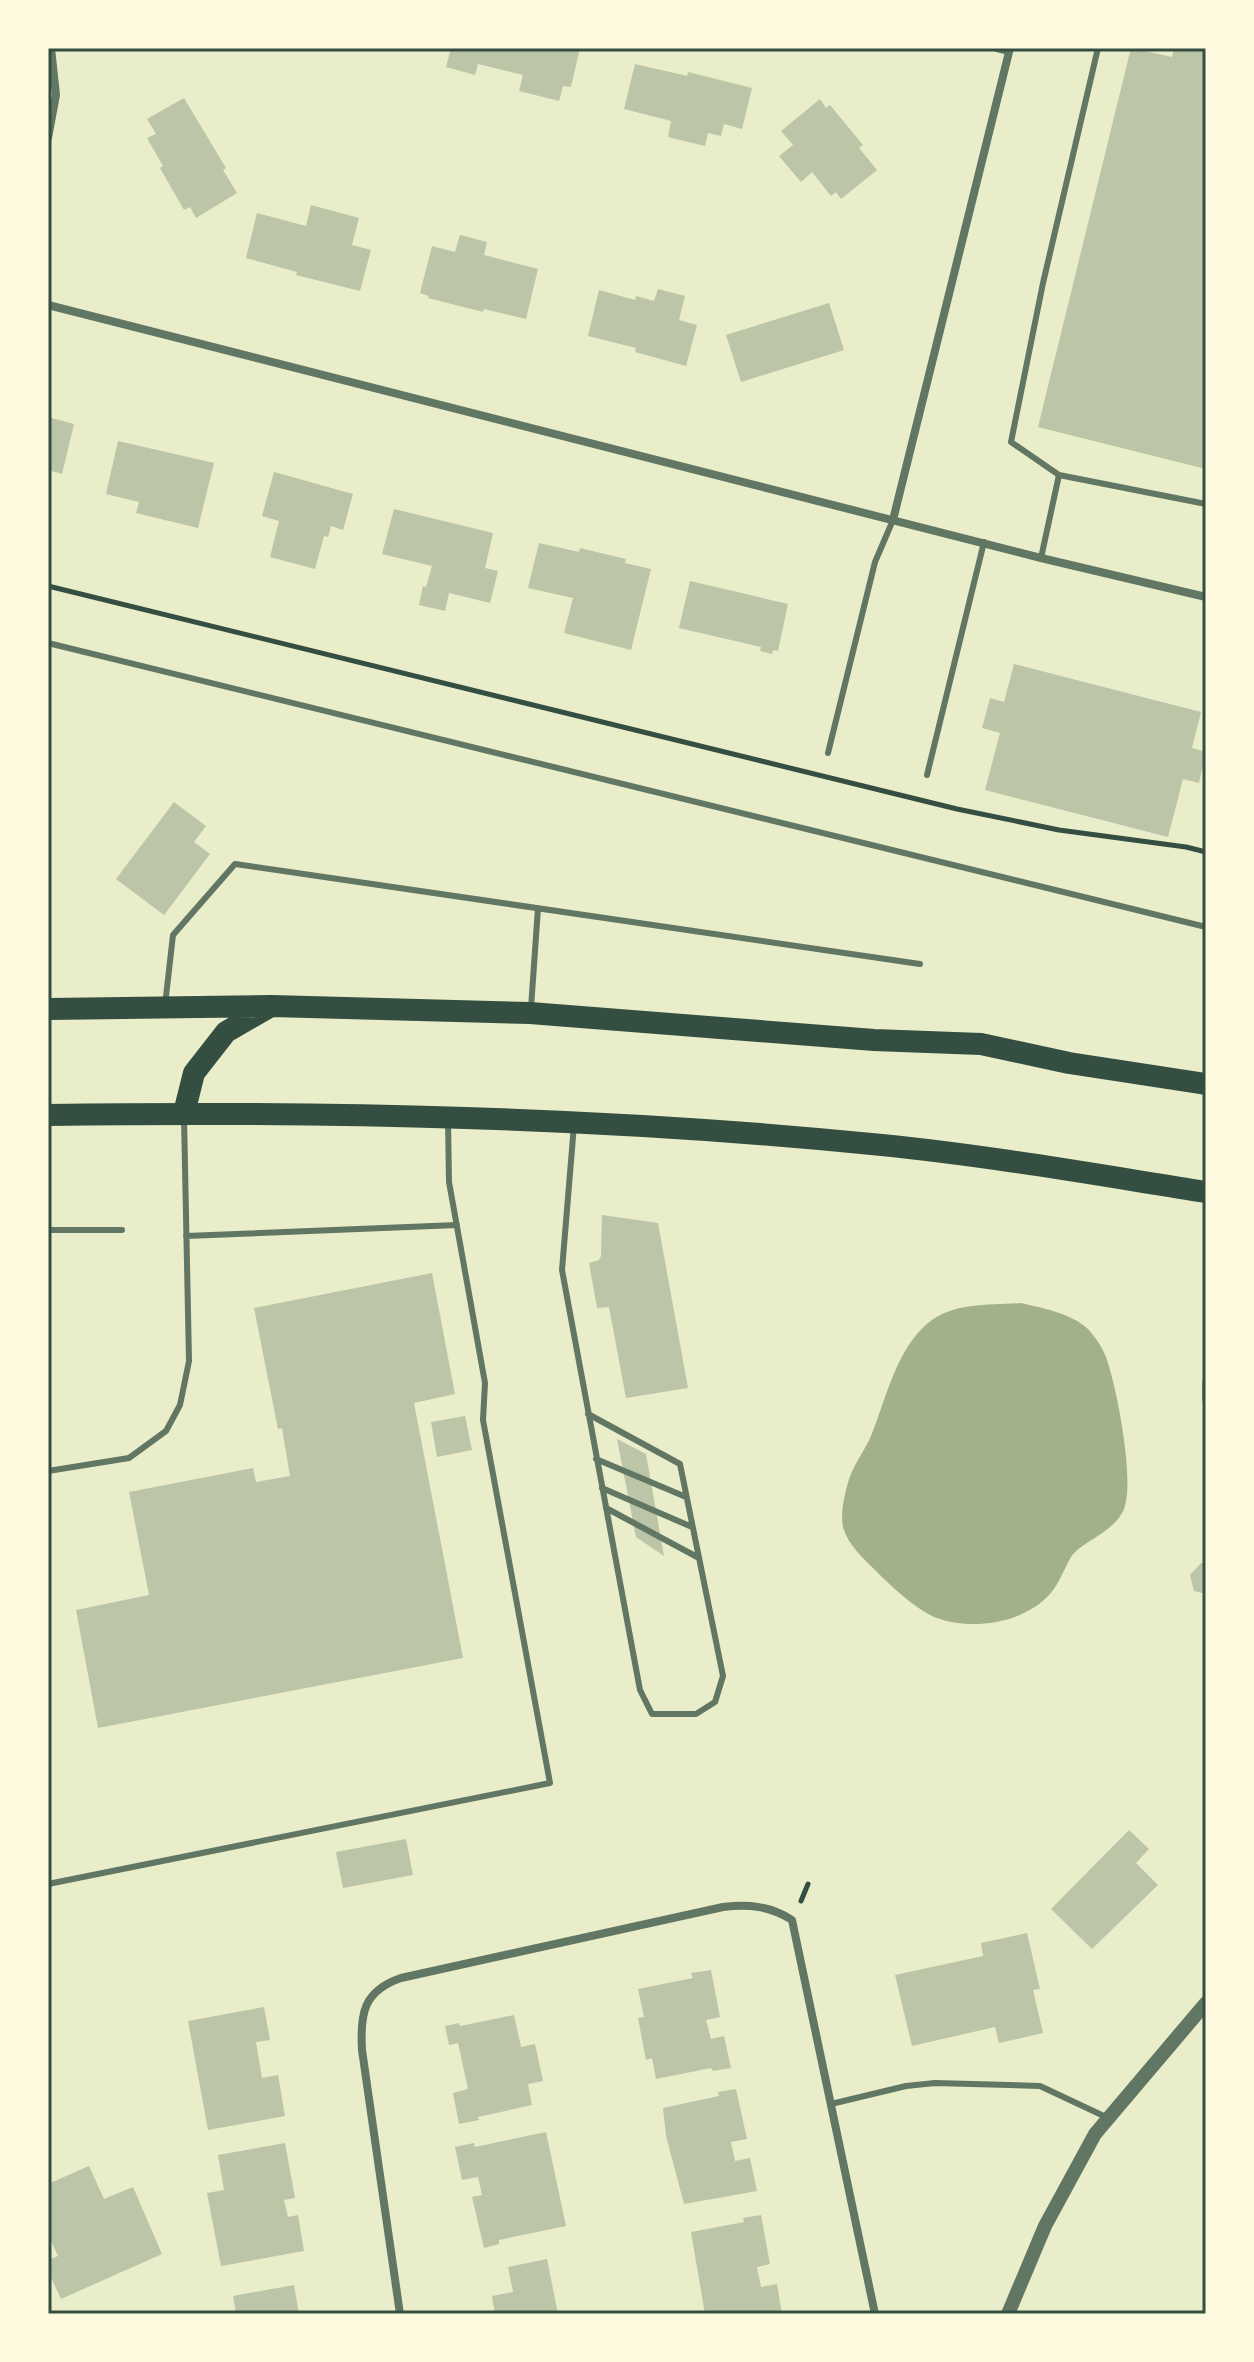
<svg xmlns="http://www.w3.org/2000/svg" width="1254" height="2362" font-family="'Golos Text',sans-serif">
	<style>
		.water { fill: #a3b18a }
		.building { fill: #bcc5a7 }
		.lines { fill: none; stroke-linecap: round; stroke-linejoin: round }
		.path { stroke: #344e41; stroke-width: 5 }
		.service { stroke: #617663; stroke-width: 6 }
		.minor { stroke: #617663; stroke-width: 8 }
		.tertiary { stroke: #617663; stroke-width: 14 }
		.trunk { stroke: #344e41; stroke-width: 22 }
		.neatline { fill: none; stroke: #344e41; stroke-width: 3 }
	</style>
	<rect width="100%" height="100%" fill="#e9edc9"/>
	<path class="water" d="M 1021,1303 C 1042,1308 1071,1313 1088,1329 C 1096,1338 1103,1348 1107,1360 C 1117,1389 1135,1481 1124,1509 C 1115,1532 1082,1541 1071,1557 C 1063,1571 1058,1587 1046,1598 C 1018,1625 966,1631 932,1616 C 912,1606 891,1586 875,1570 C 863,1558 848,1545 843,1527 C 840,1512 845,1493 849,1479 C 854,1464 865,1450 871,1436 C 886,1399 896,1350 928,1323 C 953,1302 990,1305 1021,1303 Z"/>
	<path class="building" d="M 451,48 L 580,48 L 571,87 L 563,86 L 559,101 L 519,91 L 523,75 L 478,64 L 475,75 L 446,67 Z
		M 1131,48 L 1172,57 L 1174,48 L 1206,48 L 1206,469 L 1038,427 Z
		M 635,64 L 687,76 L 688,72 L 752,88 L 742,129 L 724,124 L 721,136 L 708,133 L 705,146 L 668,137 L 671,121 L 624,109 Z
		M 184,98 L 226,168 L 223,170 L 237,193 L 196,218 L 190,207 L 184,210 L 160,168 L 163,166 L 147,138 L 156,134 L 147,119 Z
		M 820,99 L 826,108 L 830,105 L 863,145 L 859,148 L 877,170 L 841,199 L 836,192 L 831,196 L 812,172 L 801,182 L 779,156 L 793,145 L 781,131 Z
		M 311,205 L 359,218 L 352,245 L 371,250 L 360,291 L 296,275 L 297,272 L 246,258 L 257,213 L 306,226 Z
		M 460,235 L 487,242 L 484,255 L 538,269 L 526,319 L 484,309 L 483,312 L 428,298 L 429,296 L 420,293 L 432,246 L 455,252 Z
		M 658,289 L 685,296 L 679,320 L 697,325 L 686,366 L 635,352 L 636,348 L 588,336 L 599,290 L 635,300 L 636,296 L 654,301 Z
		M 829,303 L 844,350 L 741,382 L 726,335 Z
		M 48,417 L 74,424 L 62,474 L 48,470 Z
		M 118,441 L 214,463 L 198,528 L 136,513 L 139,502 L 106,494 Z
		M 274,472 L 353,494 L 343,530 L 331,526 L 328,537 L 324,536 L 315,569 L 270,557 L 279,521 L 262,516 Z
		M 394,509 L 493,533 L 485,568 L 498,571 L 490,603 L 449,593 L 445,611 L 419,605 L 423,586 L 426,587 L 432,566 L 382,554 Z
		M 539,543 L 579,552 L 580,548 L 626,559 L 625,563 L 651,569 L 631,650 L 564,633 L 573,598 L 528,588 Z
		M 690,581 L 788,604 L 778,651 L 773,650 L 772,654 L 760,651 L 761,647 L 679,628 Z
		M 1014,664 L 1201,712 L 1192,748 L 1206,752 L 1199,783 L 1183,779 L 1168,837 L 985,790 L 1000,733 L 982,728 L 990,698 L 1004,702 Z
		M 174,802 L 206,826 L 194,842 L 210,854 L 164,915 L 116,879 Z
		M 602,1215 L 658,1223 L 688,1388 L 626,1398 L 609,1307 L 597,1308 L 589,1263 L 599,1260 L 601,1256 Z
		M 432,1273 L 455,1394 L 414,1403 L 463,1658 L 98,1728 L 76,1610 L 149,1595 L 129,1492 L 253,1468 L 256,1482 L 290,1476 L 282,1428 L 278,1429 L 254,1308 Z
		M 465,1416 L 472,1450 L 437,1457 L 431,1422 Z
		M 617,1439 L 646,1454 L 664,1556 L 636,1537 Z
		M 1201,1563 L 1206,1564 L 1206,1594 L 1194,1591 L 1190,1575 Z
		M 1129,1830 L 1149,1849 L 1136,1863 L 1158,1885 L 1092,1949 L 1051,1909 Z
		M 406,1839 L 413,1875 L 343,1888 L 336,1852 Z
		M 1027,1933 L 1040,1989 L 1033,1990 L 1043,2033 L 999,2043 L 995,2027 L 912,2046 L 895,1975 L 983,1956 L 981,1943 Z
		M 711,1970 L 720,2017 L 706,2020 L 711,2039 L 724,2036 L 731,2068 L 713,2071 L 711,2068 L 656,2079 L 652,2058 L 646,2060 L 638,2018 L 644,2017 L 638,1989 L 693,1978 L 691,1973 Z
		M 264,2007 L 270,2040 L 256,2042 L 262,2078 L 278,2075 L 285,2116 L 208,2130 L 188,2021 Z
		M 514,2015 L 521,2047 L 535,2044 L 543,2081 L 528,2084 L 532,2105 L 478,2117 L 479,2120 L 459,2124 L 453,2093 L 468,2089 L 458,2043 L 449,2045 L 445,2026 L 459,2023 L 460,2026 Z
		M 736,2089 L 747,2139 L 731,2142 L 735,2161 L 750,2158 L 757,2191 L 684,2204 L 666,2136 L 663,2108 L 719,2096 L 718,2092 Z
		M 546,2132 L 566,2226 L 499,2240 L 499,2244 L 484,2248 L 472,2197 L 482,2195 L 478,2177 L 462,2180 L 455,2147 L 474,2143 L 475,2147 Z
		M 285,2143 L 295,2198 L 284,2200 L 288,2217 L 298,2215 L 304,2251 L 221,2266 L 207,2193 L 224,2190 L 218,2155 Z
		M 89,2166 L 104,2199 L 133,2187 L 162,2254 L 61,2299 L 48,2271 L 48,2260 L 58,2256 L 48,2234 L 48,2184 Z
		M 761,2215 L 770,2264 L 757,2267 L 761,2287 L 777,2284 L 782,2314 L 705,2314 L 691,2232 L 744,2222 L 743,2218 Z
		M 547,2259 L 558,2314 L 495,2314 L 492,2296 L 513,2292 L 508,2267 Z
		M 294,2285 L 299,2314 L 236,2314 L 233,2296 Z"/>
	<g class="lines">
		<path class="path" d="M 48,586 L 957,809 L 1059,830 L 1186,847 L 1206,852
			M 1205,1400 L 1205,1382
			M 801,1901 L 808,1884"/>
		<path class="service" d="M 1098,48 L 1043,283 L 1011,442 L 1059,475 L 1206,504
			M 1041,558 L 1059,475
			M 48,643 L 1206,927
			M 828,753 L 875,562 L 893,520
			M 927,775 L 984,542
			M 165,1005 L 173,935 L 235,864 L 920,964
			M 531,1008 L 538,908
			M 574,1125 L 562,1270 L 640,1690 L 652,1714 L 696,1714 L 715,1702 L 723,1676 L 680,1464 L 588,1414
			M 48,1230 L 122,1230
			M 186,1236 L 457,1225
			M 596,1459 L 686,1497
			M 48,1471 L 129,1458 L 166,1431 L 180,1405 L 189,1361 L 184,1117
			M 602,1488 L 692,1527
			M 606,1508 L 699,1558
			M 48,1884 L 550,1783 L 483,1420 L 485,1383 L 449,1182 L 448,1120
			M 831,2104 L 906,2086 L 935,2083 L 1040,2086 L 1106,2117"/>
		<path class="minor" d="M 997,48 L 1009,51
			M 48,138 L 56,95 L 51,48
			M 48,305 L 1041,558 L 1206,597
			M 893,520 L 1010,48
			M 400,2314 L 362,2050 C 360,2014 363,1991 401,1978 L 723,1907 C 749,1904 770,1906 792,1920 L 875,2314"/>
		<path class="tertiary" d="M 1008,2314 L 1045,2226 L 1095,2134 L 1206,2003"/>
		<path class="trunk" d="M 48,1009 L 272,1006 L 530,1013 L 874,1040 L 981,1044 L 1069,1063 L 1206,1084
			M 184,1113 L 194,1073 L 226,1032 L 271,1006
			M 48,1115 C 327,1111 605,1117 882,1145 C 991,1156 1098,1175 1206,1192"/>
	</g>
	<rect width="1254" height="2362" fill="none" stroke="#fefae0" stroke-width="100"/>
	<rect x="50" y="50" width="1154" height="2262" class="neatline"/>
</svg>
